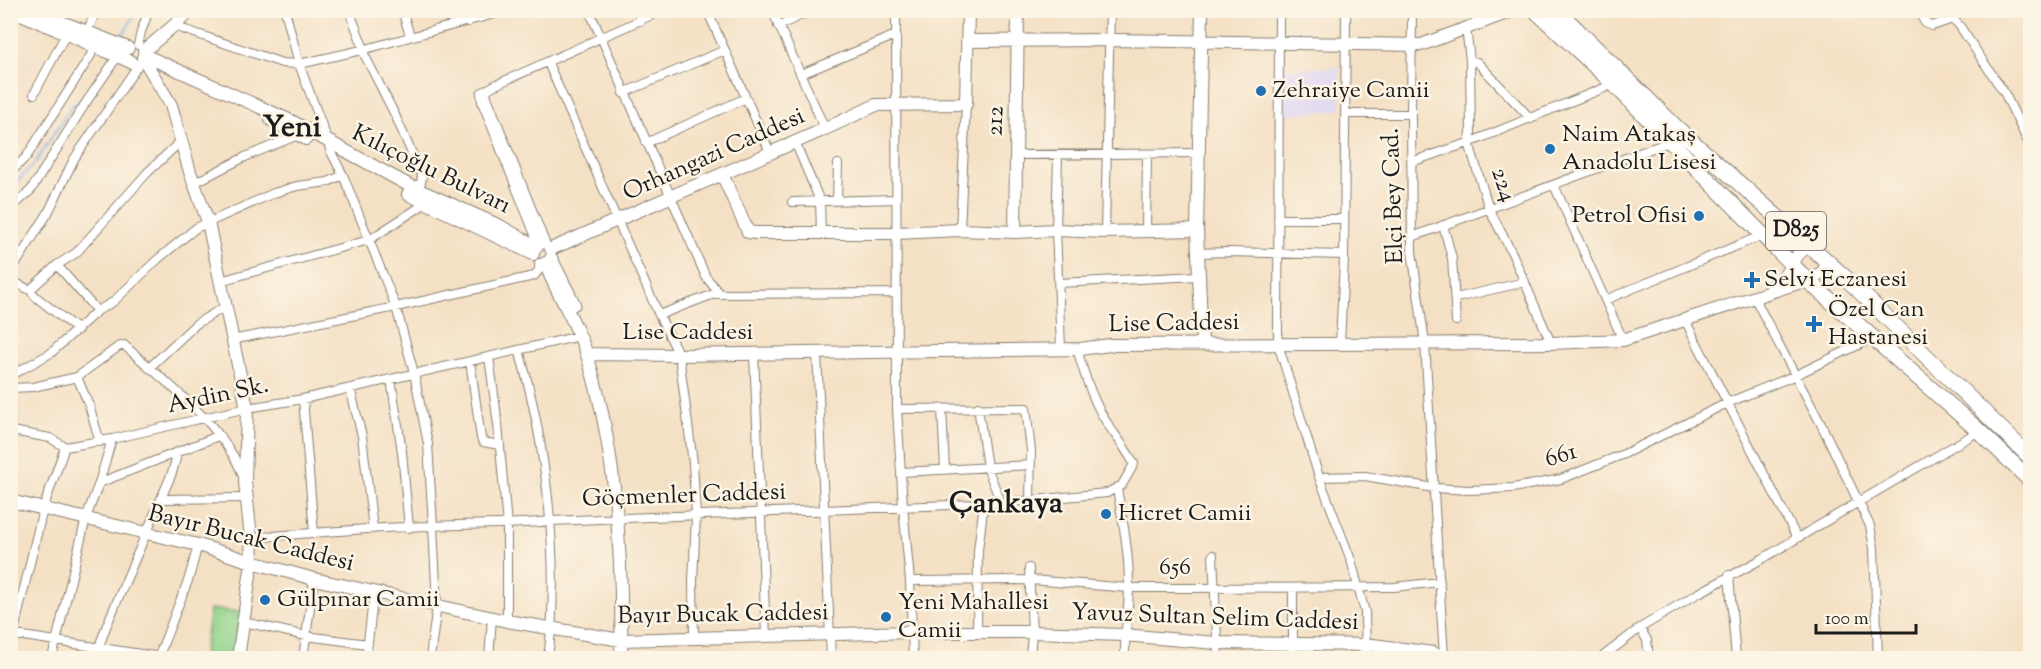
<svg xmlns="http://www.w3.org/2000/svg" width="2041" height="669" font-family="'Sorts Mill Goudy',serif">
	<style>
		.built { fill: #dfd5f5 }
		.green { fill: #8ed18a; stroke: #557653; stroke-width: 1.5 }
		.lines { fill: none; stroke-linecap: round; stroke-linejoin: round }
		.stream { stroke: #79abe5; stroke-width: 2 }
		.street-casing { stroke: #887e70; stroke-width: 10 }
		.secondary-casing { stroke: #887e70; stroke-width: 14 }
		.highway-casing { stroke: #887e70; stroke-width: 17 }
		.street { stroke: #fff; stroke-width: 8 }
		.secondary { stroke: #fff; stroke-width: 12 }
		.highway { stroke: #fff; stroke-width: 15 }
		.poi-dot { fill: #1f6fb2; stroke: #fcf5e5; stroke-width: 2 }
		.labels { text-anchor: middle; dominant-baseline: central; stroke-width: 5; stroke-linejoin: round; paint-order: stroke }
		.shield { fill: #fcf5e5; stroke: #5f5d58; stroke-width: 1.5 }
		.shield-label { font-size: 22px; font-weight: bold; fill: #1c1c1c }
		.poi-label { font-size: 24px; fill: #1c1c1c; stroke: #fcf5e5; text-anchor: start }
		.street-label { font-size: 24px; fill: #1c1c1c; stroke: #fcf5e5 }
		.district-label { font-size: 30px; font-weight: bold; fill: #1c1c1c; stroke: #fcf5e5 }
	</style>
	<rect width="100%" height="100%" fill="#fcf5e5"/>
	<filter id="ink" filterUnits="userSpaceOnUse"><feTurbulence type="fractalNoise" baseFrequency=".0167" numOctaves="2"/><feDisplacementMap in="SourceGraphic" scale="12" xChannelSelector="R" yChannelSelector="G"/><feConvolveMatrix kernelMatrix="1 2 1 2 8 2 1 2 1" color-interpolation-filters="sRGB"/></filter>
	<filter id="wash" filterUnits="userSpaceOnUse"><feTurbulence type="fractalNoise" baseFrequency=".008" numOctaves="4" result="noise"/><feDisplacementMap in="SourceGraphic" scale="24" xChannelSelector="R" yChannelSelector="G"/><feGaussianBlur stdDeviation="1.35" result="paint"/><feColorMatrix in="noise" values="0 0 0 0 0 0 0 0 0 0 0 0 0 0 0 0 0 1.4 0 .05"/><feComposite in="paint" operator="in"/></filter>
	<g filter="url(#wash)">
		<rect width="100%" height="100%" fill="#f4e0c4"/>
		<path class="built" d="M 1339,67 L 1341,110 L 1282,114 L 1281,69 Z"/>
		<path class="green" d="M 210,609 L 241,612 L 234,658 L 203,658 Z"/>
		<g class="lines">
			<path class="stream" d="M 122,37 L 137,10
				M 10,189 L 35,163 L 72,106 L 83,99 L 89,91"/>
		</g>
	</g>
	<g filter="url(#ink)">
		<g class="lines">
			<defs>
				<path id="street" d="M 285,10 L 299,64 L 329,144 L 330,150 L 343,175 L 396,307 L 414,373 L 428,444 L 433,526 L 437,605 L 430,658
					M 349,10 L 364,49
					M 402,10 L 410,36
					M 465,10 L 468,22
					M 589,10 L 706,277 L 720,294
					M 636,10 L 641,21
					M 707,10 L 770,152
					M 772,10 L 825,129
					M 896,10 L 897,409 L 903,506 L 910,581 L 913,658
					M 1279,10 L 1278,344 L 1319,477 L 1351,560 L 1365,612 L 1366,658
					M 1412,10 L 1411,114 L 1412,251 L 1425,343 L 1444,658
					M 1918,10 L 1925,23 L 1932,26 L 1953,19 L 1959,25 L 2005,94 L 2030,146
					M 174,26 L 282,63 L 299,64 L 362,50 L 509,10
					M 778,26 L 813,10
					M 1466,28 L 1470,60 L 1471,133 L 1469,143 L 1489,209 L 1512,253 L 1551,343
					M 138,45 L 141,32 L 149,10
					M 362,50 L 395,115 L 422,176 L 421,183 L 412,187
					M 1470,60 L 1477,62 L 1531,119
					M 548,63 L 659,315 L 679,355 L 693,463 L 696,516 L 693,581 L 694,637
					M 801,74 L 896,35
					M 488,89 L 486,93 L 487,97 L 546,245
					M 623,93 L 725,50
					M 34,94 L 66,34
					M 1345,114 L 1411,114
					M 795,142 L 820,201 L 821,233
					M 646,143 L 746,98
					M 1016,155 L 1198,153
					M 1058,156 L 1056,230 L 1061,348
					M 1411,162 L 1471,142 L 1614,84
					M 10,173 L 27,156 L 91,55 L 93,47 L 86,33 L 97,10
					M 194,183 L 245,157 L 298,135
					M 1554,185 L 1623,340
					M 837,200 L 838,164
					M 792,202 L 896,199
					M 10,209 L 31,190 L 85,104 L 117,57
					M 1278,219 L 1344,219
					M 1443,225 L 1452,258 L 1456,321
					M 960,230 L 966,104
					M 1146,231 L 1147,155
					M 1105,232 L 1110,10
					M 1412,237 L 1669,142
					M 539,245 L 482,102 L 481,93 L 493,86 L 663,10
					M 1198,253 L 1227,252 L 1344,255
					M 57,265 L 97,311
					M 10,273 L 48,213 L 74,159 L 143,58
					M 10,280 L 30,290 L 36,297 L 78,330
					M 220,281 L 369,240 L 426,203
					M 1059,283 L 1198,276
					M 30,290 L 57,265 L 76,253 L 147,173 L 181,141
					M 1754,297 L 1822,426 L 1870,526 L 1874,548 L 1878,658
					M 1456,298 L 1525,282
					M 1605,300 L 1763,235
					M 659,315 L 714,294 L 896,293
					M 1685,320 L 1797,538
					M 232,340 L 396,307 L 534,276 L 539,270 L 539,263
					M 1340,344 L 1344,260 L 1346,10
					M 519,350 C 546,443 561,563 548,658
					M 817,353 L 831,658
					M 754,354 L 766,636
					M 489,357 L 498,425 L 507,525 L 507,621
					M 470,361 L 481,438 L 483,442 L 500,445
					M 149,368 L 196,324 L 226,306
					M 10,376 L 51,353 L 97,311 L 113,302 L 158,259 L 196,228 L 274,193 L 297,186 L 328,182 L 343,175
					M 77,377 L 89,405 L 100,442
					M 391,379 L 402,452 L 409,528
					M 11,388 L 33,387 L 77,377 L 118,347 L 124,345 C 164,381 224,425 243,476
					M 350,388 L 362,436 L 373,529
					M 303,399 L 314,533
					M 978,407 L 987,467 L 1001,503
					M 942,408 L 945,470
					M 897,409 L 1026,408 L 1031,451 L 1030,499
					M 12,431 L 50,438 L 65,447
					M 10,438 L 11,385
					M 902,472 L 1030,465
					M 1319,477 L 1365,476 L 1434,488 L 1470,490 L 1513,488 L 1561,479 L 1624,454 L 1727,403 L 1796,375 L 1873,338
					M 99,483 L 218,436
					M 1117,489 C 1123,521 1129,552 1129,585 C 1129,609 1124,634 1125,658
					M 161,499 L 247,498
					M 251,538 C 312,533 374,527 435,526 C 474,524 512,525 550,521 L 1001,503 L 1107,493 L 1122,485 L 1134,464 C 1127,450 1118,439 1109,426 C 1093,403 1084,375 1077,348
					M 1213,555 L 1218,658
					M 1029,568 L 1032,632 L 1030,658
					M 1729,575 L 1736,658
					M 910,581 L 1031,580 L 1129,588 L 1187,588 L 1394,587 L 1440,582
					M 244,622 L 306,636 L 368,644
					M 1640,628 L 1647,640 L 1649,658
					M 977,632 L 978,550 L 984,503
					M 10,634 L 167,658
					M 10,647 L 43,509 L 65,447 L 112,439 L 247,408 L 303,399 L 580,336
					M 52,658 L 86,518 L 99,483 L 112,439
					M 95,658 L 106,627 L 172,473 L 176,459 L 175,453
					M 158,658 L 189,578 L 198,545
					M 303,658 L 314,579
					M 366,658 L 374,592
					M 489,658 L 492,618
					M 1293,658 L 1293,588
					M 1601,658 L 1640,628 L 1697,594 L 1762,559 L 1979,431"/>
				<path id="secondary" d="M 12,10 L 131,62
					M 1202,10 L 1197,230 L 1202,344
					M 34,11 L 128,48
					M 967,41 L 1112,40 L 1421,45 L 1515,10
					M 144,51 L 192,10
					M 144,55 L 291,121 L 412,187 L 500,226 L 537,247
					M 143,58 L 171,105 L 190,172 L 208,222 L 247,408 L 245,482 L 251,538 L 252,562 L 238,658
					M 271,120 L 306,139
					M 722,174 L 748,232 L 756,233 L 896,233 L 960,230 L 1015,232 L 1056,230 L 1105,232 L 1197,230
					M 408,194 L 533,254
					M 1015,232 L 1018,10
					M 551,249 L 825,129 L 876,105 L 966,104 L 968,10
					M 551,258 L 574,304
					M 545,263 C 557,295 577,323 587,355 C 617,450 623,559 621,658
					M 1771,287 L 1782,280 L 1799,253 L 1811,245
					M 587,354 L 679,355 L 1080,349 L 1110,345 L 1551,343 L 1623,340 L 1807,280 L 1823,272 L 1828,260
					M 10,501 L 198,545 L 252,562 L 314,579 L 507,621 L 621,640 L 912,632 L 1032,632 L 1124,635 L 1216,643 L 1373,645 L 1433,653 L 1442,658"/>
				<path id="highway" d="M 1535,10 L 1614,84 L 1807,280 L 1979,431 L 2030,480
					M 1557,10 L 1677,128 L 1847,279 L 2030,457"/>
			</defs>
			<use href="#street" class="street-casing"/>
			<use href="#secondary" class="secondary-casing"/>
			<use href="#highway" class="highway-casing"/>
			<use href="#street" class="street"/>
			<use href="#secondary" class="secondary"/>
			<use href="#highway" class="highway"/>
		</g>
	</g>
	<g class="poi-dot">
		<circle cx="1261" cy="91" r="6"/>
		<circle cx="1550" cy="149" r="6"/>
		<circle cx="1699" cy="216" r="6"/>
		<path d="M1749 271h6v6h6v6h-6v6h-6v-6h-6v-6h6z"/>
		<path d="M1811 315h6v6h6v6h-6v6h-6v-6h-6v-6h6z"/>
		<circle cx="1106" cy="514" r="6"/>
		<circle cx="265" cy="600" r="6"/>
		<circle cx="886" cy="617" r="6"/>
	</g>
	<g class="labels">
		<rect class="shield" x="1766" y="212" width="60" height="38" rx="4.5"/>
		<g class="shield-label">
			<text x="1796" y="231">D825</text>
		</g>
		<g class="poi-label">
			<text x="1273" y="91">Zehraiye Camii</text>
			<text x="1562" y="135">Naim Atakaş<tspan x="1562" dy="28">Anadolu Lisesi</tspan></text>
			<text x="1687" y="216" text-anchor="end">Petrol Ofisi</text>
			<text x="1764" y="280">Selvi Eczanesi</text>
			<text x="1828" y="310">Özel Can<tspan x="1828" dy="28">Hastanesi</tspan></text>
			<text x="1118" y="514">Hicret Camii</text>
			<text x="277" y="600">Gülpınar Camii</text>
			<text x="898" y="603">Yeni Mahallesi<tspan x="898" dy="28">Camii</tspan></text>
		</g>
		<g class="street-label">
			<text transform="translate(996 121) rotate(-88)">212</text>
			<text transform="translate(714 155) rotate(-24)">Orhangazi Caddesi</text>
			<text transform="translate(431 170) rotate(26)">Kılıçoğlu Bulvarı</text>
			<text transform="translate(1503 185) rotate(71)">224</text>
			<text transform="translate(1394 196) rotate(-92)">Elçi Bey Cad.</text>
			<text transform="translate(1174 324) rotate(-1)">Lise Caddesi</text>
			<text x="688" y="333">Lise Caddesi</text>
			<text transform="translate(218 396) rotate(-12)">Aydin Sk.</text>
			<text transform="translate(1561 456) rotate(-17)">661</text>
			<text transform="translate(684 496) rotate(-2)">Göçmenler Caddesi</text>
			<text transform="translate(251 539) rotate(14)">Bayır Bucak Caddesi</text>
			<text x="1175" y="568">656</text>
			<text transform="translate(723 615) rotate(-1)">Bayır Bucak Caddesi</text>
			<text transform="translate(1215 618) rotate(2)">Yavuz Sultan Selim Caddesi</text>
		</g>
		<g class="district-label">
			<text x="292" y="128">Yeni</text>
			<text x="1006" y="504">Çankaya</text>
		</g>
	</g>
	<rect width="2041" height="669" fill="none" stroke="#fcf5e5" stroke-width="36"/>
	<path d="M1816 624v9h100v-9" fill="none" stroke="#1c1c1c" stroke-width="3"/>
	<text x="1825" y="624" font-size="18" fill="#1c1c1c" stroke="#fcf5e5" stroke-width="4.5" paint-order="stroke">100 m</text>
</svg>
